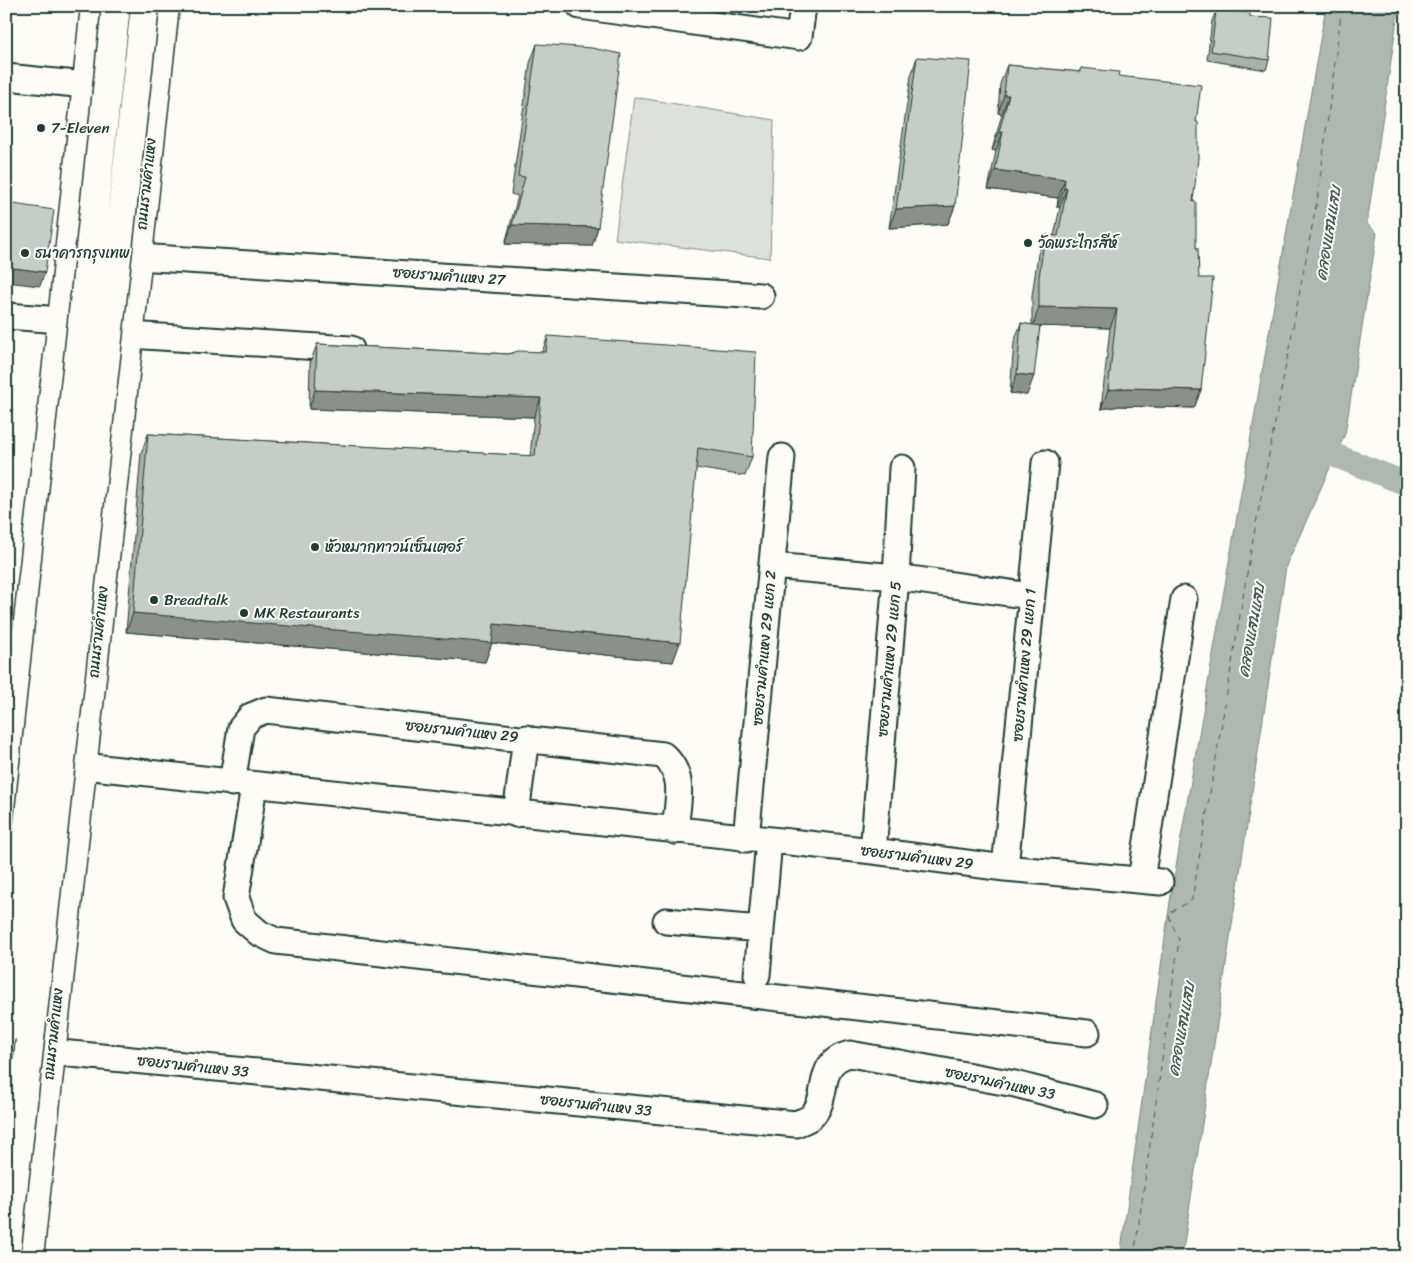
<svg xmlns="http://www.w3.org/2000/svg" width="1413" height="1263" font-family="Sriracha,'Playpen Sans Thai',sans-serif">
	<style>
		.green { fill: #dde0db; stroke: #7e8e88 }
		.water { fill: #aeb8b1; stroke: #75877f }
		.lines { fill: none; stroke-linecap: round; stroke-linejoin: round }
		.canal { stroke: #aeb8b1; stroke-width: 24 }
		.ferry { stroke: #435c53; stroke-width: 1; stroke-dasharray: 6 5; stroke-linecap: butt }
		.minor-casing { stroke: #1f3d34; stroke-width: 29 }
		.major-casing { stroke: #1f3d34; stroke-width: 31 }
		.minor { stroke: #fdfcf7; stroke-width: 25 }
		.major { stroke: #fdfcf7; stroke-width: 28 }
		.major-bridge-casing { stroke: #1f3d34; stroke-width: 31; stroke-linecap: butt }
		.major-bridge { stroke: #fdfcf7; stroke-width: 28 }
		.wall { fill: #aab0ab; stroke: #1f3d34 }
		.shaded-wall { fill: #8b908b; stroke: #1f3d34 }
		.building { fill: #c6cdc7; stroke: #1f3d34 }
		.poi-dot { fill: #1f3d34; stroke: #fdfcf7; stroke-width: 2 }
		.labels { text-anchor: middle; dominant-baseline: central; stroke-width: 4; stroke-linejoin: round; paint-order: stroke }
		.poi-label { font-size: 15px; fill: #1f3d34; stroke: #fdfcf7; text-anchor: start }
		.street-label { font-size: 15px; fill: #1f3d34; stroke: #fdfcf7 }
		.water-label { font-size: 16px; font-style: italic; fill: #435c53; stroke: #fdfcf7 }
	</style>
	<rect width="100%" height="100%" fill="#fdfcf7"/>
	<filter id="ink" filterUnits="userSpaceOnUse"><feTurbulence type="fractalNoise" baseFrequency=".02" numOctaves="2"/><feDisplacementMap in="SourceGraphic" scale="10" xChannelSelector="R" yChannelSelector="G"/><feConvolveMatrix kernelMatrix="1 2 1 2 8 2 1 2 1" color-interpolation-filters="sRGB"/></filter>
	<g filter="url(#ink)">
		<path class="green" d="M 634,97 L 774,120 L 770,258 L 615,239 Z"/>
		<path class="water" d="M 1326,6 L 1399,6 L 1367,224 L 1377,233 L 1345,434 L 1286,566 L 1182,1257 L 1120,1257 L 1171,895 Z"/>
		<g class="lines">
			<path class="canal" d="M 1306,444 L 1407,484"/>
			<path class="ferry" d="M 1134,1257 L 1179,940 L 1168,914 L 1192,900 L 1251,550 L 1318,195 L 1342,6"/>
			<defs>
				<path id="minor" d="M 580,6 L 799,37 L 803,6
					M 6,77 L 86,85
					M 138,257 L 761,296
					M 6,316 L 62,320
					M 129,335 L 351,349
					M 772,566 L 896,577 L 1031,596
					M 83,766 L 873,851 L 1005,868 L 1160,882
					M 232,783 L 241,728 L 251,716 L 266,710 L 663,755 C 687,776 677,802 675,831
					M 254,786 L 236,898 L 244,920 L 259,933 L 276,941 L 1087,1033
					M 516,814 L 526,738
					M 746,839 L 782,457
					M 873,851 L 896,577 L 902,468
					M 1005,868 L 1045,463
					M 1141,880 L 1184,599
					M 666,921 L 761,929
					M 757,975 L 769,841
					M 50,1052 L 796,1124 C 800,1122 807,1120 811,1117 C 832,1096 813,1063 850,1054 L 1015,1084 L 1095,1105"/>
				<path id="major" d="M 6,847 L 26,638 L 62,320 L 95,6
					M 29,1257 L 165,6"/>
			</defs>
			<use href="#minor" class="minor-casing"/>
			<use href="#major" class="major-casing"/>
			<use href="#minor" class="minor"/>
			<use href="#major" class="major"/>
			<defs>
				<path id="major-bridge" d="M 6,1029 L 116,6
					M 6,1255 L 145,6"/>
			</defs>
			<use href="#major-bridge" class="major-bridge-casing"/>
			<use href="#major-bridge" class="major-bridge"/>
		</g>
		<path class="wall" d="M 1216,11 L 1250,17 L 1269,60 L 1266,70 L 1207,60 L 1212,21 Z
			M 537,44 L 598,227 L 592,246 L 505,244 L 518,196 L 511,194 L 530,63 Z
			M 917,57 L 955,206 L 948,224 L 889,228 L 911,76 Z
			M 1007,65 L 1079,72 L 1081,68 L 1118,76 L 1196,122 L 1193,202 L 1196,248 L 1201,390 L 1194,408 L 1120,406 L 1101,409 L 1110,328 L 1040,326 L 1027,395 L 1010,393 L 1014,342 L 1021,323 L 1032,325 L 1032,296 L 1038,254 L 1045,235 L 1054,236 L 1060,207 L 1057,207 L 1058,198 L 988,189 L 996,151 L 992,150 L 1002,114 L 998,113 L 1000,84 Z
			M 548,336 L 752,457 L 745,476 L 696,468 L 673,662 L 492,643 L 485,662 L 126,632 L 141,453 L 148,434 L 530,456 L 534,417 L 309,409 L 310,363 L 317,344 L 509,354 L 542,352 Z"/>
		<path class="shaded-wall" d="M 1004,95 L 1009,95 L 1002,114 L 998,113 Z
			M 999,132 L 1003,132 L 996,151 L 992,150 Z
			M 995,170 L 1065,179 L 1058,198 L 988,189 Z
			M 1064,188 L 1067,188 L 1060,207 L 1057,207 Z
			M 955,206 L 948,224 L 889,228 L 896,209 Z
			M 512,225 L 598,227 L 592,246 L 505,244 Z
			M 6,267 L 45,272 L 40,286 L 6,282 Z
			M 1039,307 L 1117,309 L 1110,328 L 1033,326 Z
			M 1017,374 L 1034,376 L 1027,395 L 1010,393 Z
			M 1127,388 L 1201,390 L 1194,408 L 1120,406 L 1101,409 L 1108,390 Z
			M 315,390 L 541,398 L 534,417 L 309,409 Z
			M 133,613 L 494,624 L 680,643 L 673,662 L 492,643 L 485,662 L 126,632 Z"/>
		<path class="building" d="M 1216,11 L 1250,13 L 1250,17 L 1273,18 L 1269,60 L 1211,51 Z
			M 537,44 L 592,48 L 621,54 L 598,227 L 512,225 L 525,177 L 518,176 Z
			M 917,57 L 971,61 L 955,206 L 896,209 Z
			M 1007,65 L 1081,72 L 1081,68 L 1119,72 L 1118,76 L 1201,85 L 1196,122 L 1198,122 L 1198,158 L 1193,202 L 1196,202 L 1196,248 L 1198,248 L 1199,278 L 1213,278 L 1201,390 L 1127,388 L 1108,390 L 1117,309 L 1039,307 L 1039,277 L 1045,235 L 1058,236 L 1067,188 L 1064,188 L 1065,179 L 995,170 L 1003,132 L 999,132 L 1009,95 L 1004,95 Z
			M 6,203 L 54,210 L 45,272 L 6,267 Z
			M 1021,323 L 1040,326 L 1034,376 L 1017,374 Z
			M 548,336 L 756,352 L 752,457 L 698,448 L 680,643 L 494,624 L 492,643 L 133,613 L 148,434 L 535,456 L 541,398 L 315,390 L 317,344 L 509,354 L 518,351 L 546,352 Z"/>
	</g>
	<g class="poi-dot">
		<circle cx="41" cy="128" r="5"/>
		<circle cx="1028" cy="243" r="5"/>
		<circle cx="25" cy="253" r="5"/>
		<circle cx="315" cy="547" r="5"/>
		<circle cx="154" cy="600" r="5"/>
		<circle cx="244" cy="613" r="5"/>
	</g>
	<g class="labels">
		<g class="poi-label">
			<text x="51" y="128">7-Eleven</text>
			<text x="1038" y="243">วัดพระไกรสีห์</text>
			<text x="35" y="253">ธนาคารกรุงเทพ</text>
			<text x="325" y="547">หัวหมากทาวน์เซ็นเตอร์</text>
			<text x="164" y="600">Breadtalk</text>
			<text x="254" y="613">MK Restaurants</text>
		</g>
		<g class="street-label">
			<text transform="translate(146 184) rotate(-84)">ถนนรามคำแหง</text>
			<text transform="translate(449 276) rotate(4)">ซอยรามคำแหง 27</text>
			<text transform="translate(98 632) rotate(-84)">ถนนรามคำแหง</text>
			<text transform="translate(764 648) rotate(-85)">ซอยรามคำแหง 29 แยก 2</text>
			<text transform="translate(889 659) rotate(-85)">ซอยรามคำแหง 29 แยก 5</text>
			<text transform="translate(1024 665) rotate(-85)">ซอยรามคำแหง 29 แยก 1</text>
			<text transform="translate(462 731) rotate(6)">ซอยรามคำแหง 29</text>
			<text transform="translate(917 857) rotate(7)">ซอยรามคำแหง 29</text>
			<text transform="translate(53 1034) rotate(-84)">ถนนรามคำแหง</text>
			<text transform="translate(193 1066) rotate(6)">ซอยรามคำแหง 33</text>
			<text transform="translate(1000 1083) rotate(12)">ซอยรามคำแหง 33</text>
			<text transform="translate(596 1105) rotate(6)">ซอยรามคำแหง 33</text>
		</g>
		<g class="water-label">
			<text transform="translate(1328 233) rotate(-81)">คลองแสนแสบ</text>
			<text transform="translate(1251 630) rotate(-80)">คลองแสนแสบ</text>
			<text transform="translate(1181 1029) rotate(-80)">คลองแสนแสบ</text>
		</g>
	</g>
	<rect width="1413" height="1263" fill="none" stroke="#fdfcf7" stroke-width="25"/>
	<rect x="12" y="12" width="1388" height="1238" fill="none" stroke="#1f3d34" stroke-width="2" filter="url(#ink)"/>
</svg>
